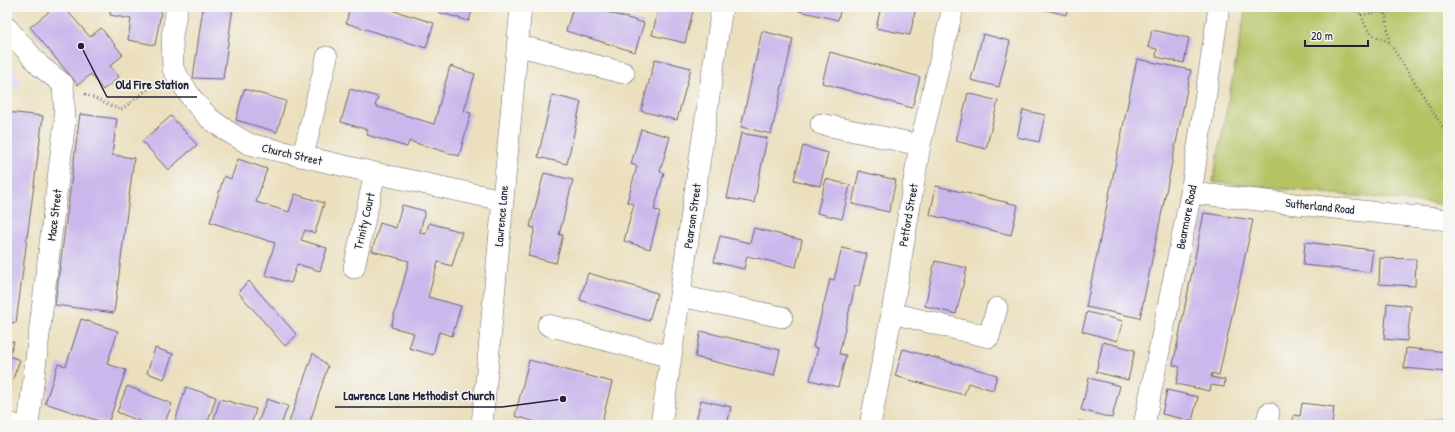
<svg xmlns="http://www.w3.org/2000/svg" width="1455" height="432" font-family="'Patrick Hand',sans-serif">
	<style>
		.built { fill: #ddd5f6 }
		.green { fill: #b5c365; stroke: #6c7250 }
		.building { fill: #cab8ec }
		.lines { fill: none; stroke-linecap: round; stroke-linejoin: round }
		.minor-casing { stroke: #686469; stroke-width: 22 }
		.path { stroke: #686469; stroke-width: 2.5; stroke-dasharray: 1 3; stroke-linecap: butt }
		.minor { stroke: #fff; stroke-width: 21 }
		.labels { text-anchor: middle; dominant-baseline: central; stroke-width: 3; stroke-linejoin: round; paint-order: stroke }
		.street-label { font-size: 12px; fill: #22223b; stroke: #f6f6f2 }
		.leader { fill: none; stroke: #22223b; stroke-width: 1.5 }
		.callout-dot { fill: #22223b; stroke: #f6f6f2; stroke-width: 1.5 }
		.callout-label { font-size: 13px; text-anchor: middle; font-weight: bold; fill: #22223b; stroke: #f6f6f2; stroke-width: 3; stroke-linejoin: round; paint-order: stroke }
	</style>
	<rect width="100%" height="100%" fill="#f6f6f2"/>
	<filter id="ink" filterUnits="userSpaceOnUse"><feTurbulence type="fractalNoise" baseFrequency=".025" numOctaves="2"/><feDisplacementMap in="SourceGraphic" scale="8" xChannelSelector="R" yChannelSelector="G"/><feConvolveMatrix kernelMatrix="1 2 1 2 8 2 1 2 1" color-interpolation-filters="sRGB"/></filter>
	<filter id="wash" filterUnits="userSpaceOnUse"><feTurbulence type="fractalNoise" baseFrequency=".012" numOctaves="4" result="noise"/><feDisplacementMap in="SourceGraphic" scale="16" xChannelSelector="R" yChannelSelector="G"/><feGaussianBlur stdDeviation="0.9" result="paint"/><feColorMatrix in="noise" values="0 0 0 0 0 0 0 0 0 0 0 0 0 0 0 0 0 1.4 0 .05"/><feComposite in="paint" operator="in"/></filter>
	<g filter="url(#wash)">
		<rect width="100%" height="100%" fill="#ebdfbe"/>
		<path class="built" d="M 7,61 L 22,82 L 7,95 Z"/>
		<path class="green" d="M 1246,7 L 1448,7 L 1448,205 L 1213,182 Z
			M 1448,417 L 1448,425 L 1402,425 Z"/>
		<g id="blocks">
			<path class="building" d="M 55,7 L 64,7 L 90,37 L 101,28 L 123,55 L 110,66 L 119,77 L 103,90 L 91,74 L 78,85 L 30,27 Z
				M 111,7 L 162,7 L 155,45 L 128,40 L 131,19 L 110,15 Z
				M 203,7 L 233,7 L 223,79 L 193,78 Z
				M 350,7 L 382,7 L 434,23 L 426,48 L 346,23 Z
				M 439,7 L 473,7 L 469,21 L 438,12 Z
				M 573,7 L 590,7 L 644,23 L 635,52 L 566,31 Z
				M 659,7 L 694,7 L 685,43 L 652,35 Z
				M 800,7 L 841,7 L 838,20 L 799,11 Z
				M 881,7 L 916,7 L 910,35 L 876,28 Z
				M 1034,7 L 1068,7 L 1066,15 Z
				M 1152,30 L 1189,38 L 1184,63 L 1156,57 L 1157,49 L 1148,47 Z
				M 762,31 L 793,39 L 771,134 L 741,127 Z
				M 983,34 L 1010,41 L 999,87 L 971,80 Z
				M 830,52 L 920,77 L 912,108 L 822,83 Z
				M 655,59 L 691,68 L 677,120 L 641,111 Z
				M 1137,59 L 1191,70 L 1140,318 L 1086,307 Z
				M 450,66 L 475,74 L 464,111 L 471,113 L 459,156 L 409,141 L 407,147 L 367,135 L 368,130 L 341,122 L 350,89 L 378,97 L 375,106 L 434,124 Z
				M 244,89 L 286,101 L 277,132 L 236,120 Z
				M 968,93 L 998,101 L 986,149 L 956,141 Z
				M 552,95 L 581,102 L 567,164 L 538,157 Z
				M 1023,110 L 1045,115 L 1039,142 L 1017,137 Z
				M 7,112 L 43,116 L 16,323 L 7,322 Z
				M 80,114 L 117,119 L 112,155 L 134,158 L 114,313 L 55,305 Z
				M 171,116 L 197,145 L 168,170 L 142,141 Z
				M 641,129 L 670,137 L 660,172 L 664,173 L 654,210 L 660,211 L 650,249 L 624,241 L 634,204 L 627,202 L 637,166 L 631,164 Z
				M 741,133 L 767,138 L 754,203 L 727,198 Z
				M 803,146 L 828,153 L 820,186 L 794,180 Z
				M 238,159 L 267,169 L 256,202 L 289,212 L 295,194 L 324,203 L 315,233 L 305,230 L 301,240 L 327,248 L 320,271 L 297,264 L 291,283 L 265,275 L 275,243 L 210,222 L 224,176 L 231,179 Z
				M 859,171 L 896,180 L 889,212 L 852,204 Z
				M 544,173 L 573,180 L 559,235 L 563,235 L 556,263 L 528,256 L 535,228 L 530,227 Z
				M 826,179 L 850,185 L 842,219 L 817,213 Z
				M 936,186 L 1018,205 L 1011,235 L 930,215 Z
				M 402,205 L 425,211 L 420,233 L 426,234 L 429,223 L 462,232 L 452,266 L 438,262 L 428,297 L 461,306 L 452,336 L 439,332 L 433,355 L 409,348 L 414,333 L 391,327 L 409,261 L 372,251 L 380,223 L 396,228 Z
				M 1204,213 L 1253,220 L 1219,375 L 1212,373 L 1211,377 L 1225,380 L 1224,387 L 1211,385 L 1210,391 L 1176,384 L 1180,367 L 1173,365 Z
				M 754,228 L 802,240 L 796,267 L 747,256 L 744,269 L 714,262 L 720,236 L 750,243 Z
				M 1305,242 L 1373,250 L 1370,272 L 1303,265 Z
				M 842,248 L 867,254 L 859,286 L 855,286 L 839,354 L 846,355 L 838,387 L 810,380 L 818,348 L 813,347 L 830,279 L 834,280 Z
				M 1380,258 L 1416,259 L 1415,286 L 1379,284 Z
				M 935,261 L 967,268 L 956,314 L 925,306 Z
				M 588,273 L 657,293 L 649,321 L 580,300 Z
				M 249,281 L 297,335 L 285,346 L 238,292 Z
				M 1387,303 L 1411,306 L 1407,341 L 1384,339 Z
				M 1087,312 L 1123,321 L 1117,341 L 1082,331 Z
				M 81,319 L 118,331 L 107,364 L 126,370 L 108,424 L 45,403 L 58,364 L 66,366 Z
				M 701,331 L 780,350 L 774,376 L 695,357 Z
				M 7,340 L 14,342 L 9,356 L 20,360 L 7,394 Z
				M 1103,342 L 1135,350 L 1128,380 L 1096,372 Z
				M 155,348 L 173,354 L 164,379 L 147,373 Z
				M 1406,348 L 1448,352 L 1448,372 L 1404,368 Z
				M 903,349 L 997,375 L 993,390 L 968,383 L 964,395 L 895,376 Z
				M 313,353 L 328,366 L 309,425 L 288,425 Z
				M 529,360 L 612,382 L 601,425 L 547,425 L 515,416 Z
				M 1089,378 L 1120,386 L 1112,418 L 1081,410 Z
				M 127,386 L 172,404 L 164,425 L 149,425 L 117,412 Z
				M 186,387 L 216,397 L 207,425 L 174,425 Z
				M 1167,390 L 1198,397 L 1192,421 L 1162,414 Z
				M 220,399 L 256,409 L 251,425 L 212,425 Z
				M 267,399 L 288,406 L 281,425 L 257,425 Z
				M 701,400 L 731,407 L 727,425 L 695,425 Z
				M 1302,403 L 1334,407 L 1332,425 L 1292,425 L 1294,415 L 1300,416 Z
				M 1079,421 L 1093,424 L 1093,425 L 1078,425 Z"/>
		</g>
	</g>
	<g filter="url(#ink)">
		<use href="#blocks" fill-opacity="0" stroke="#686469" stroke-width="1"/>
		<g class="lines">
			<defs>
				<path id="minor" d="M 177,7 L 172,37 L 173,69 L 193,100 L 209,118 L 227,131 L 249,144 L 375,173 L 502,200
					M 7,28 L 40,66 L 63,84 L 65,121 L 28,425
					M 517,45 L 624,73
					M 821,124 L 920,145
					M 303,156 L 327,57
					M 1191,193 L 1448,220
					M 354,268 L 375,173
					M 680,296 L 782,317
					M 892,313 L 989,337 L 997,308
					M 548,325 L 671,357
					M 7,423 L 15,425
					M 482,425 L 521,7
					M 661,425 L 722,7
					M 870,425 L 892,313 L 920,145 L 953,7
					M 1144,425 L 1191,193 L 1219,7
					M 1266,425 L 1269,413"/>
			</defs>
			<use href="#minor" class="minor-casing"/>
			<path class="path" d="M 1349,7 L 1362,15
				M 1386,15 L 1396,7
				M 1389,42 C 1373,35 1366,34 1362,15 L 1381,12 L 1386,15 L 1389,42 L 1448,135
				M 85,94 L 121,110 L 157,82"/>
			<use href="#minor" class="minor"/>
		</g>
	</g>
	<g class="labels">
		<g class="street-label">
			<text transform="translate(292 154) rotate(13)">Church Street</text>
			<text transform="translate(1320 206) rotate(6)">Sutherland Road</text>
			<text transform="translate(54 215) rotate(-83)">Mace Street</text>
			<text transform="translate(908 215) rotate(-80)">Petford Street</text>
			<text transform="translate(501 216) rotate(-85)">Lawrence Lane</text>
			<text transform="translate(692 216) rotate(-82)">Pearson Street</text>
			<text transform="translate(1186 217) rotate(-79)">Bearmore Road</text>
			<text transform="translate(364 221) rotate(-77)">Trinity Court</text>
		</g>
	</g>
	<path class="leader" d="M81 46L107 97H197M563 399L502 407H335"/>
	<g class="callout-dot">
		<circle cx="81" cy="46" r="4"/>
		<circle cx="563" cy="399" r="4"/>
	</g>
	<g class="callout-label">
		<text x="152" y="89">Old Fire Station</text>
		<text x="419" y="400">Lawrence Lane Methodist Church</text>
	</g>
	<rect width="1455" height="432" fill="none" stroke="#f6f6f2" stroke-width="24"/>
	<path d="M1305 40v6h63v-6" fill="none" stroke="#22223b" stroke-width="2"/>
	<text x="1311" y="40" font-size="12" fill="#22223b" stroke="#f6f6f2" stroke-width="3" paint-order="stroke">20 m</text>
</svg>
